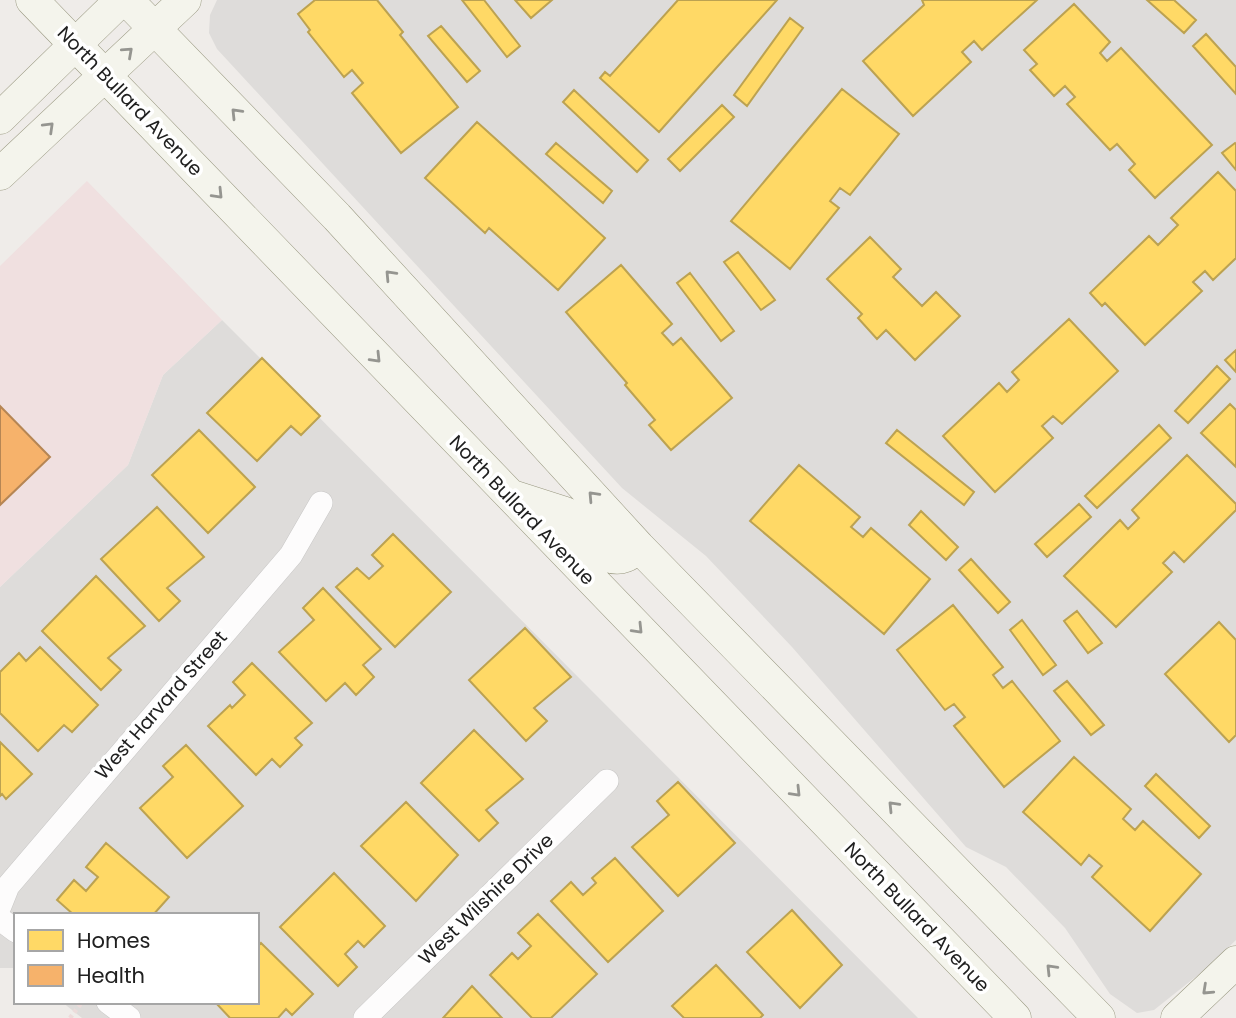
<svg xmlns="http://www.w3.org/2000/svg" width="1236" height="1018" font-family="Poppins,sans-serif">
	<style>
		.residential { fill: #dedcda }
		.commercial { fill: #f0e0e0 }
		.homes { fill: #ffd966; stroke: #bca251; stroke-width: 2 }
		.health { fill: #f6b26b; stroke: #b68654; stroke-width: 2 }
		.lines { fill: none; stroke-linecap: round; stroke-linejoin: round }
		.street-casing { stroke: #c7c6c5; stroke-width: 24 }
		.secondary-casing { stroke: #999880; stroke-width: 33 }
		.path { stroke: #ecdbda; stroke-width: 4.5; stroke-dasharray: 3.5 3.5; stroke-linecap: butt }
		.street { stroke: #fdfcfc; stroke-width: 23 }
		.secondary { stroke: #f4f4ec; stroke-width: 32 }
		.oneway { stroke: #959590 }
		.labels { text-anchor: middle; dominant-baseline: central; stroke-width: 7; stroke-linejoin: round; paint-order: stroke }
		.street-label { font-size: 19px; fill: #202020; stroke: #fff }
	</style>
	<rect width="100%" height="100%" fill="#efece9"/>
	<path class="residential" d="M 217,0 L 1236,0 L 1236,940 L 1208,967 L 1154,1010 L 1137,1013 L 1110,994 L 1065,928 L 1006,867 L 966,847 L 792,647 L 706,556 L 622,488 L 217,49 L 209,33 L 210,15 Z
		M 222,320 L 918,1018 L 82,1018 L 62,1002 L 257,1002 L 257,915 L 16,915 L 16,968 L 0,968 L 0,587 L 128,465 L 163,375 Z"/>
	<path class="commercial" d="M 87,181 L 222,320 L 163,375 L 128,465 L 0,587 L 0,266 Z"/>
	<path class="homes" d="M 315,0 L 377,0 L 403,32 L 400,35 L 458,107 L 401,153 L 352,93 L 363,83 L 352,70 L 344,77 L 308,32 L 310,30 L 298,14 Z
		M 462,0 L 484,0 L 520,46 L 507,57 Z
		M 515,0 L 552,0 L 531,18 Z
		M 678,0 L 777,0 L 659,132 L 600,78 L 605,72 L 610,76 Z
		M 922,0 L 1037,0 L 982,50 L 974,41 L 962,52 L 971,62 L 913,116 L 863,61 L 924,5 Z
		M 1147,0 L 1174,0 L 1196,20 L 1184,33 Z
		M 1074,4 L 1110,42 L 1100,53 L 1107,61 L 1121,48 L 1212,145 L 1155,198 L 1129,170 L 1135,164 L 1117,144 L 1110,150 L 1067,104 L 1075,97 L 1065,86 L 1054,96 L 1030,70 L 1037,64 L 1024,50 Z
		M 790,18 L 803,28 L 747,106 L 734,95 Z
		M 441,26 L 480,71 L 467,82 L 428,36 Z
		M 1206,34 L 1236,67 L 1236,94 L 1193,46 Z
		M 842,89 L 899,134 L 850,195 L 840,188 L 830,201 L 839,208 L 790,269 L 731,221 Z
		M 574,90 L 648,160 L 637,172 L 563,102 Z
		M 722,105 L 734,117 L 680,171 L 668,159 Z
		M 477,122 L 605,238 L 558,290 L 489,228 L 485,233 L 425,178 Z
		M 556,143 L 612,191 L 603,203 L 546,154 Z
		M 1235,143 L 1236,144 L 1236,170 L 1222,153 Z
		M 1218,172 L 1236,191 L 1236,258 L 1213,280 L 1205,271 L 1193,282 L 1202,291 L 1145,345 L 1105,303 L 1102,306 L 1090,293 L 1149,236 L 1158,245 L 1178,225 L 1171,218 Z
		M 870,237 L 901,269 L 893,277 L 922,306 L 936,292 L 960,316 L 915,360 L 886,330 L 877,339 L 858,318 L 862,314 L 827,279 Z
		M 738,252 L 775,300 L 761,310 L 724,262 Z
		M 621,265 L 672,324 L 662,333 L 673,345 L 681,338 L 732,398 L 671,450 L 649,425 L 655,420 L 625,385 L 627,383 L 566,312 Z
		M 690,273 L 734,331 L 721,341 L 677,283 Z
		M 1069,319 L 1118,371 L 1062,424 L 1053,416 L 1042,426 L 1053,438 L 995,492 L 943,436 L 999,383 L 1007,392 L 1019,380 L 1012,372 Z
		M 1236,350 L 1236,372 L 1225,360 Z
		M 262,358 L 320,416 L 301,435 L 291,426 L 257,461 L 207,413 Z
		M 1217,366 L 1230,379 L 1188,423 L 1175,411 Z
		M 1230,404 L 1236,410 L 1236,467 L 1201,433 Z
		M 1159,425 L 1171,438 L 1097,508 L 1085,496 Z
		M 199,430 L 255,487 L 208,533 L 152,475 Z
		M 897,430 L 974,492 L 964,505 L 886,443 Z
		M 1187,455 L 1236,504 L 1236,510 L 1184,562 L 1174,552 L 1163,563 L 1172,572 L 1116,627 L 1064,576 L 1120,520 L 1128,529 L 1139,518 L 1132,510 Z
		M 799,465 L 860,517 L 851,527 L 863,537 L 871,528 L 930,579 L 884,634 L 750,521 Z
		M 1079,504 L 1091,517 L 1047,557 L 1035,544 Z
		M 157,507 L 204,557 L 167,588 L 180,601 L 159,621 L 101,559 Z
		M 921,511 L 958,547 L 946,560 L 909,525 Z
		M 393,534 L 451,592 L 395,647 L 336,587 L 357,568 L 369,579 L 383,566 L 372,555 Z
		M 971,559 L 1010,602 L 998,613 L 959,570 Z
		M 96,576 L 145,626 L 108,658 L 121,670 L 101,690 L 42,631 Z
		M 323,588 L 381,649 L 363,665 L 374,677 L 356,695 L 345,683 L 326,701 L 279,652 L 314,620 L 303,608 Z
		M 953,605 L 1003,667 L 993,675 L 1003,688 L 1012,681 L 1060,741 L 1004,787 L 954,726 L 965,717 L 954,704 L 945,710 L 897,650 Z
		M 1077,611 L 1102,643 L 1088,653 L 1064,621 Z
		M 1022,620 L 1056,665 L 1043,675 L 1010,630 Z
		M 1219,622 L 1236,640 L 1236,735 L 1229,742 L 1165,674 Z
		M 525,628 L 571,677 L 534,708 L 547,721 L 526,741 L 469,680 Z
		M 40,647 L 98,705 L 72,732 L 64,725 L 38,751 L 0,713 L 0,672 L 19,653 L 26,661 Z
		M 252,663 L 312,723 L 295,738 L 302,745 L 280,767 L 272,759 L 256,775 L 208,726 L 230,705 L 232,708 L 245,695 L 233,682 Z
		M 1067,681 L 1104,725 L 1091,735 L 1054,691 Z
		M 474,730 L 523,779 L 486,810 L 498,823 L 479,841 L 421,783 Z
		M 0,742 L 32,774 L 6,799 L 2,794 L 0,796 Z
		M 186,745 L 243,806 L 187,858 L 140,808 L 173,777 L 163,766 Z
		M 1074,757 L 1131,809 L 1123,819 L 1135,830 L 1143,821 L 1201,874 L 1150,931 L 1092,877 L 1102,866 L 1089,855 L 1081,865 L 1023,812 Z
		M 1156,774 L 1210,826 L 1199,838 L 1145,786 Z
		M 678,782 L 735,843 L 678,896 L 632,847 L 669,815 L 657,801 Z
		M 406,802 L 458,855 L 416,901 L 361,846 Z
		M 106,843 L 169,897 L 153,915 L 74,915 L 57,900 L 74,880 L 86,891 L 98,877 L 86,867 Z
		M 615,858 L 663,911 L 608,962 L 551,901 L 571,882 L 583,895 L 596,883 L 592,878 Z
		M 334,873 L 385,926 L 364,947 L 358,941 L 345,954 L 357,967 L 338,986 L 280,927 Z
		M 792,910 L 842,965 L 800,1008 L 747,952 Z
		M 538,914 L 597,974 L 551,1018 L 532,1018 L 490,975 L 512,953 L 518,959 L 531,946 L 518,933 Z
		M 261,943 L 313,994 L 292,1015 L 286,1009 L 278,1018 L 230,1018 L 215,1002 L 257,1002 L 257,947 Z
		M 716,965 L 763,1015 L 760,1018 L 684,1018 L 672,1006 Z
		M 472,986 L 502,1018 L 443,1018 Z"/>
	<path class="health" d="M 0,406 L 50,457 L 0,505 Z"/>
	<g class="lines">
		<defs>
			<path id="street" d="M 0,906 L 8,886 L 291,555 L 321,503
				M 0,919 L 16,931
				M 108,1002 L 129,1018
				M 365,1018 L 607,781"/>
			<path id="secondary" d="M 32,0 L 1015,1018
				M 127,0 L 337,217 L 639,547 L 1099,1018
				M 0,118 L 121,0
				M 0,174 L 185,0
				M 512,496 L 565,513 L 608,556 C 621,561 629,555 639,547
				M 1177,1018 L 1236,962"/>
		</defs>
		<use href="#street" class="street-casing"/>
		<use href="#secondary" class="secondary-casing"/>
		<path class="path" d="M 70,1018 L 82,1002"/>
		<use href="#street" class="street"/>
		<use href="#secondary" class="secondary"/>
	</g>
	<defs><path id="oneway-chevron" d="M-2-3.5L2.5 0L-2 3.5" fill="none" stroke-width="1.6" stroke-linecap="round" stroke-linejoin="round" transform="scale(1.75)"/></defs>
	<g class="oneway">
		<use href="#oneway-chevron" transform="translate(128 52) rotate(-42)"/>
		<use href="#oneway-chevron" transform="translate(236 113) rotate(-134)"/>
		<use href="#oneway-chevron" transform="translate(49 127) rotate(-44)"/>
		<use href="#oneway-chevron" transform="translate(218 194) rotate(46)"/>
		<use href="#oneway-chevron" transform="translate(390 275) rotate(-133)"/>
		<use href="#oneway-chevron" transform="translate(376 358) rotate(46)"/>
		<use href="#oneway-chevron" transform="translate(593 496) rotate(-133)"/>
		<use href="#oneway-chevron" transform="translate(638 629) rotate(46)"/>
		<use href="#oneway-chevron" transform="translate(796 792) rotate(46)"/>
		<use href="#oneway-chevron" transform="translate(893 806) rotate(-134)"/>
		<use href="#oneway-chevron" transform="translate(1051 969) rotate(-134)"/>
		<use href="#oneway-chevron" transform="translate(1207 990) rotate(137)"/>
	</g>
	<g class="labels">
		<g class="street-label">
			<text transform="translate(130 101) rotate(46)">North Bullard Avenue</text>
			<text transform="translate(522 510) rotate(46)">North Bullard Avenue</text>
			<text transform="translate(161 705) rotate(-49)">West Harvard Street</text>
			<text transform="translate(486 899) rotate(-44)">West Wilshire Drive</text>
			<text transform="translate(917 917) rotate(46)">North Bullard Avenue</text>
		</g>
	</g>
	<rect x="14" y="913" width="245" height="91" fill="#ffffff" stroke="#a6a6a6" stroke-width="2"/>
	<rect x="28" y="930" width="35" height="21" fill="#ffd966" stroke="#a6a6a6" stroke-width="2"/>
	<text x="77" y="948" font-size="21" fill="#202020">Homes</text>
	<rect x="28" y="965" width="35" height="21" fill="#f6b26b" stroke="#a6a6a6" stroke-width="2"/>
	<text x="77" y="983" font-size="21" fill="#202020">Health</text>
</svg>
